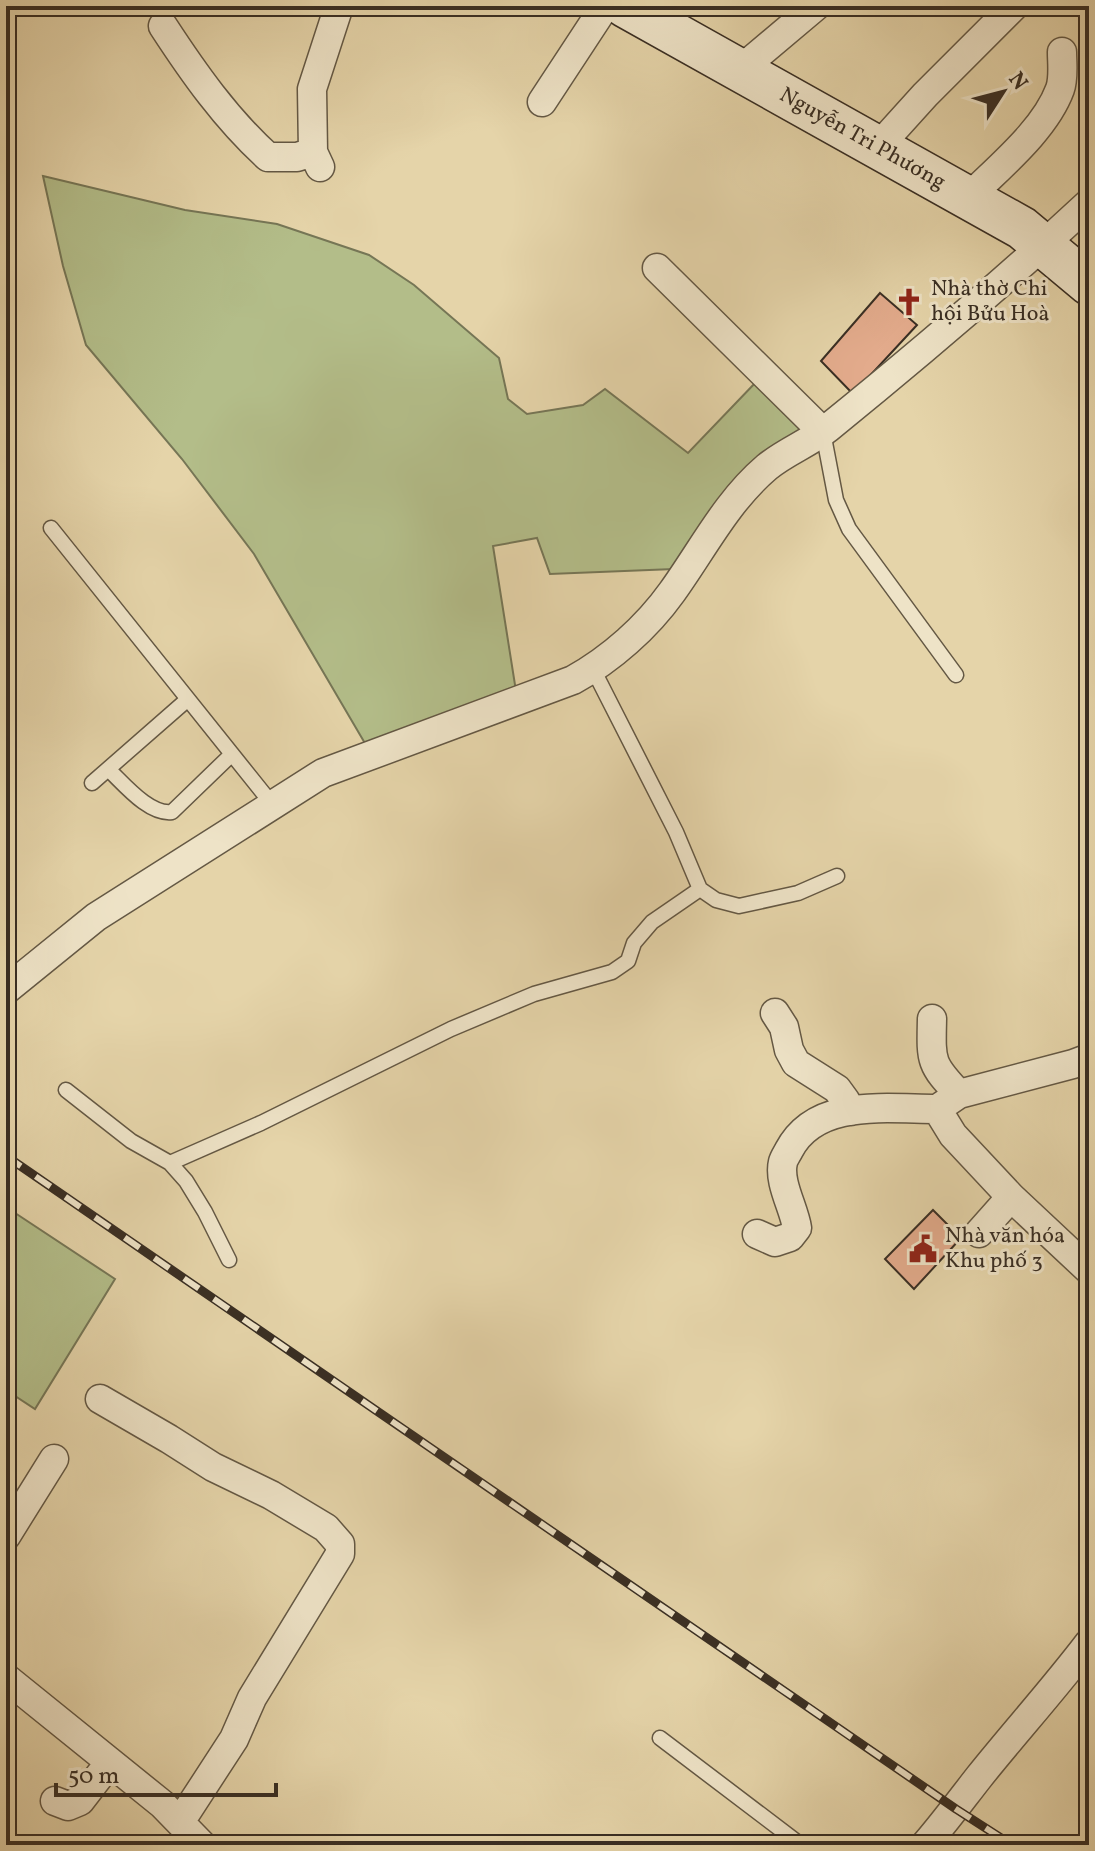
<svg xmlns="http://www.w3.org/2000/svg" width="1095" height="1851" font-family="Vollkorn,serif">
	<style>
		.green { fill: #b3bd89; stroke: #767656; stroke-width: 2 }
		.building { fill: #e3ab8c; stroke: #392e23; stroke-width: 2 }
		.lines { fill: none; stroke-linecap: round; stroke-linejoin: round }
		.service-casing { stroke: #645844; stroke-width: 17 }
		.minor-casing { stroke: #645844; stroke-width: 31 }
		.secondary-casing { stroke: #392e23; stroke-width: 45 }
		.service { stroke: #eee3c7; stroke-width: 14 }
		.minor { stroke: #eee3c7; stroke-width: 28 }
		.secondary { stroke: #eee3c7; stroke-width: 42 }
		.rail-casing { stroke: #392e23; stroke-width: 9 }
		.rail { stroke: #eee3c7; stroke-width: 6; stroke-dasharray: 18; stroke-linecap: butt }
		.labels { text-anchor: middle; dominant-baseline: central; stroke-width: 6; stroke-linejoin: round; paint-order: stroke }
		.street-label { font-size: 22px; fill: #392e23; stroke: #eee3c7 }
		.poi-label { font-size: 22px; fill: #392e23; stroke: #eee3c7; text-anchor: start }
	</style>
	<rect width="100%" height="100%" fill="#e5d4a9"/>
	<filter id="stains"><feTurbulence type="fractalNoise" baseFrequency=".0025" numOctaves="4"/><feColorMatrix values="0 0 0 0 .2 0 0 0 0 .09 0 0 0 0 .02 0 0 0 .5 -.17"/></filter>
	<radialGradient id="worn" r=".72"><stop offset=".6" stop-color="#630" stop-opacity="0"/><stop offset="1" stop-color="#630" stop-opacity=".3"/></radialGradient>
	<path class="green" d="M 43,176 L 185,210 L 277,224 L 369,255 L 414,285 L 499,358 L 508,399 L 527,414 L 583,405 L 605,389 L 688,453 L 757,381 L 807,430 L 674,569 L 550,574 L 537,538 L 493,546 L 516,691 L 366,745 L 254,554 L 182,459 L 86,345 L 63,266 Z
		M 6,1207 L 115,1279 L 35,1409 L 6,1390 Z"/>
	<path class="building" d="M 880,293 L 917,325 L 853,394 L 821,361 Z
		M 933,1210 L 961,1238 L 914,1289 L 885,1259 Z"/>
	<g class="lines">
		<defs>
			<path id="service" d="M 823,432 L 836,500 L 849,529 L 956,675
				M 51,528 L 272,804
				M 593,669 L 676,832 L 700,889 L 716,900 L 739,906 L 798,893 L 837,876
				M 108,769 C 124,784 149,815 172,812 L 232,754
				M 92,783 L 188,699
				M 66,1090 L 131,1141 L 170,1163 L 186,1181 L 205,1212 L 229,1260
				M 170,1163 L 261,1123 L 451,1029 L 534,994 L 612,972 L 628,961 L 634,943 L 652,922 L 700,889
				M 660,1738 L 801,1845"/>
			<path id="minor" d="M 163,26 C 193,72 226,119 268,157 L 297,157 L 313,152
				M 740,70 L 816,6
				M 542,102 L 605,6
				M 878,147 L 925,95 L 1014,6
				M 320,167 L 313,152 L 312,89 L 339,6
				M 968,198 C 999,167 1045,130 1060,89 C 1064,78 1062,63 1062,52
				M 657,268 L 823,432
				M 6,990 L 96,917 L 323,773 L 573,680 C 611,659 647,627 672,592 C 703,549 726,502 767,467 C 785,452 809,443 828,428 C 917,356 1005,281 1089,203
				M 775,1013 L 784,1027 L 789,1050 L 796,1063 L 837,1089 L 845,1100 L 851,1111
				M 932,1019 C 931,1061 930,1064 959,1094
				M 937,1109 L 959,1094 L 1073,1064 L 1089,1058
				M 979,1233 L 1011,1197
				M 757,1234 L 775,1242 L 790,1237 L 797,1228 C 794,1208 778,1182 783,1162 C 784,1158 787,1154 789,1150 C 816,1098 887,1109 937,1109 L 953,1135 L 1011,1197 L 1089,1270
				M 100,1399 L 169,1439 L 213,1467 L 271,1495 L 326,1528 L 340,1544 L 340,1554 L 252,1698 L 234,1739 L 180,1822
				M 6,1536 L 54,1459
				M 6,1678 L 162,1804 L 202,1845
				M 55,1801 L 68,1806 L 80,1801 L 110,1762
				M 925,1845 C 944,1823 961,1800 979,1777 C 1015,1732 1054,1689 1089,1643"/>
			<g id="secondary">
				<path id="s1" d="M 625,6 L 1022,228 L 1089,284"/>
			</g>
		</defs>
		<use href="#service" class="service-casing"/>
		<use href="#minor" class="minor-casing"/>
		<use href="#secondary" class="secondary-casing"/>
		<use href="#service" class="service"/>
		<use href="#minor" class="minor"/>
		<use href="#secondary" class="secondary"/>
		<defs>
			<path id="rail" d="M 6,1156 L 956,1809 L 1012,1845"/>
		</defs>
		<use href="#rail" class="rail-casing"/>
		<use href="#rail" class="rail"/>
	</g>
	<defs>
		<symbol id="church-bare" viewBox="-9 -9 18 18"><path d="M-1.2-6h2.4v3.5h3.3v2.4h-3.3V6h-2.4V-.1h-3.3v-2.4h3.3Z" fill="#8f2418" stroke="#eee3c7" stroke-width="2.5" paint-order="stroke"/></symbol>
		<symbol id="civic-bare" viewBox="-9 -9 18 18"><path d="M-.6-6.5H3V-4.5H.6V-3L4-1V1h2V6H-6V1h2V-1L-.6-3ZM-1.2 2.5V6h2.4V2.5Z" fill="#8f2418" stroke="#eee3c7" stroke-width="2.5" paint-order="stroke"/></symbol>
	</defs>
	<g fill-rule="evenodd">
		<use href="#church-bare" x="889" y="282" width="40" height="40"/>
		<use href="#civic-bare" x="903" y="1229" width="40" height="40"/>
	</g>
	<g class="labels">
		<g class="street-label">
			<text stroke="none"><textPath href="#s1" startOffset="272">Nguyễn Tri Phương</textPath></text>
		</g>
		<g class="poi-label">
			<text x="931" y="289">Nhà thờ Chi<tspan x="931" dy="25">hội Bửu Hoà</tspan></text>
			<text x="945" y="1236">Nhà văn hóa<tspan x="945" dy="25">Khu phố 3</tspan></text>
		</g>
	</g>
	<rect width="1095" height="1851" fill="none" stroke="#e5d4a9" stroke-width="32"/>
	<rect x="8" y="8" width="1079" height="1835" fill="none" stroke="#392e23" stroke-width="4"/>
	<rect x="16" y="16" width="1063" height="1819" fill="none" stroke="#392e23" stroke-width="2"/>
	<g transform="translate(1003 92) rotate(54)" stroke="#eee3c7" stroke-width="6" paint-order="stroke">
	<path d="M0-6L14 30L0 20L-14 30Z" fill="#392e23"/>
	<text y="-12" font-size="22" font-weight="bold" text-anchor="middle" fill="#392e23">N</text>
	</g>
	<path d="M56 1783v12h220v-12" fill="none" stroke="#392e23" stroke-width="4"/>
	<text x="68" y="1783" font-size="24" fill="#392e23" stroke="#eee3c7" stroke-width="6" paint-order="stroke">50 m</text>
	<rect width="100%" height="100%" filter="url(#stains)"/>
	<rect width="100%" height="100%" fill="url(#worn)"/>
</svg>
